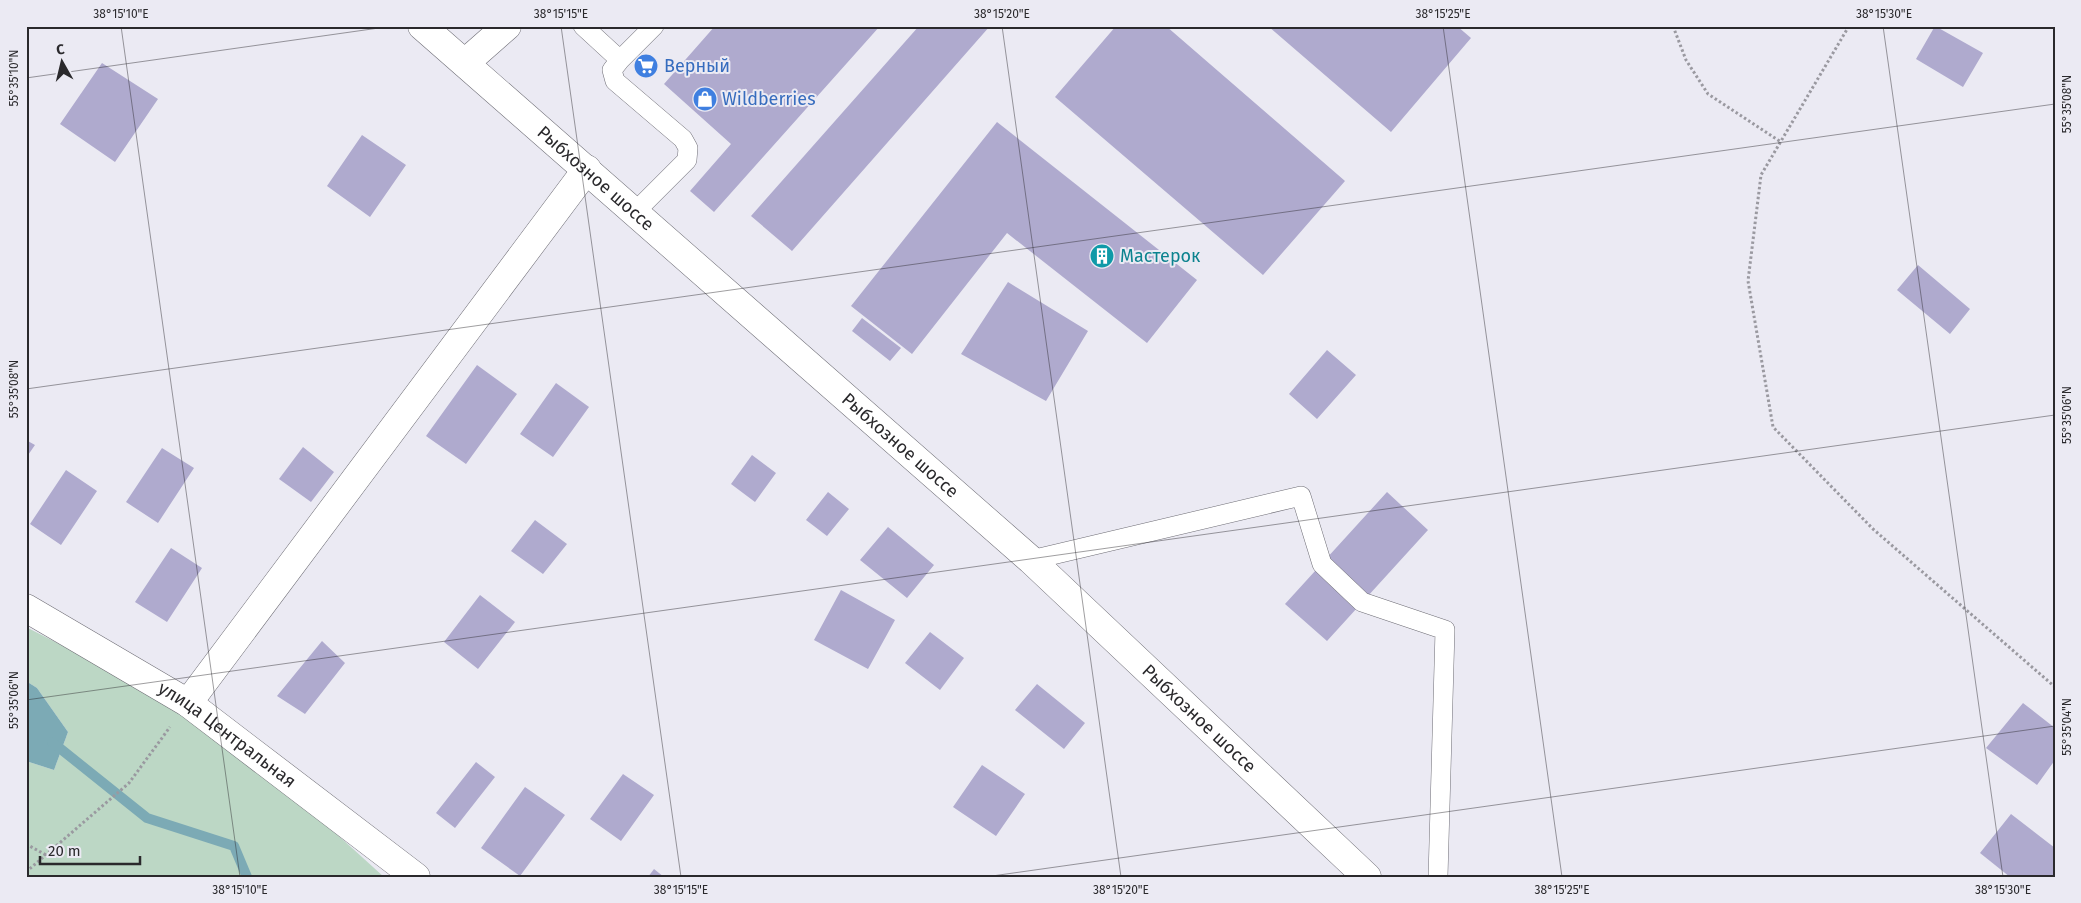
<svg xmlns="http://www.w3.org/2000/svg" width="2081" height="903" font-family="'Fira Sans',sans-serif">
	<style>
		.green { fill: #bcd7c5 }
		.water { fill: #7caab5 }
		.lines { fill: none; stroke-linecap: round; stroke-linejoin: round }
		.stream { stroke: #7caab5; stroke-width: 10 }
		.building { fill: #afaace }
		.service-casing { stroke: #6e6d75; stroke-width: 20 }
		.minor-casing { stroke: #6e6d75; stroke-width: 29 }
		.secondary-casing { stroke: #6e6d75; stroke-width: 29 }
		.path { stroke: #9a99a0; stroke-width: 3; stroke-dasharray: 2.5 2.5; stroke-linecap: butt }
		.service { stroke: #fff; stroke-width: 19 }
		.minor { stroke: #fff; stroke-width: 28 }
		.secondary { stroke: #fff; stroke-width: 28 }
		.ticks { fill: none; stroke: #2a292c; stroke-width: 1; stroke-opacity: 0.45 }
		.labels { text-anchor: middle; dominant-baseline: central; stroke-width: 4; stroke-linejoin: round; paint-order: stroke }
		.shop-label { font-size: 18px; fill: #366cbe; stroke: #ebeaf3; text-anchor: start }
		.street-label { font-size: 18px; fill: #2a292c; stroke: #ebeaf3 }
		.culture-label { font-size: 18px; fill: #0d838f; stroke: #ebeaf3; text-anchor: start }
		.neatline { fill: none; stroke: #2a292c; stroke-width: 2 }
		.ticks-label { font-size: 12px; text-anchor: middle; fill: #2a292c }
	</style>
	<rect width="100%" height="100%" fill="#ebeaf3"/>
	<path class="green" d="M 26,627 L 120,675 L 199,721 L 298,799 L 384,877 L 26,877 L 26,761 L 54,770 L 68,732 L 37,688 L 26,681 Z"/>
	<path class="water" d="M 26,681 L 37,688 L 68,732 L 54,770 L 26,761 Z"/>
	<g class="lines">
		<path class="stream" d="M 52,742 L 147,818 L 234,846 L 247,877"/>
	</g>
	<path class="building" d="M 715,26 L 880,26 L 714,212 L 690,191 L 731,144 L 664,84 Z
		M 919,26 L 990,26 L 792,251 L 751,216 Z
		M 1116,26 L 1166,26 L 1345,181 L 1263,275 L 1055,97 Z
		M 1268,26 L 1457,26 L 1471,38 L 1391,132 Z
		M 1935,26 L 1983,53 L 1963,87 L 1916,59 Z
		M 102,63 L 158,99 L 115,162 L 60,124 Z
		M 997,122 L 1197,280 L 1147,343 L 1007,233 L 912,354 L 851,306 Z
		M 362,135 L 406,165 L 370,217 L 327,186 Z
		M 1918,265 L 1970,309 L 1950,334 L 1897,290 Z
		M 1008,282 L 1088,331 L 1046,401 L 961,354 Z
		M 862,318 L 901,348 L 890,361 L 852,331 Z
		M 1327,350 L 1356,375 L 1317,419 L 1289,394 Z
		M 477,365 L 517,394 L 466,464 L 426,436 Z
		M 556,383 L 589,407 L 553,457 L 520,434 Z
		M 26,440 L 35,445 L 26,458 Z
		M 303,447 L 334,472 L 311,502 L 279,479 Z
		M 162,448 L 194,468 L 158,523 L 126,502 Z
		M 752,455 L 776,473 L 755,502 L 731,484 Z
		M 66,470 L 97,491 L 61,545 L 30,524 Z
		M 828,492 L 849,509 L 827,536 L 806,520 Z
		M 1387,492 L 1428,530 L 1327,641 L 1285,604 Z
		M 535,520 L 567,544 L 543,574 L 511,551 Z
		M 888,527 L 934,565 L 907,598 L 860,560 Z
		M 171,548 L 202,568 L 167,622 L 135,602 Z
		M 841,590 L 895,620 L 868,669 L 814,640 Z
		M 480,595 L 515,622 L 478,669 L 444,642 Z
		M 930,632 L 964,658 L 940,690 L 905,663 Z
		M 322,641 L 345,663 L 305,714 L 277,696 Z
		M 1037,684 L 1085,723 L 1064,749 L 1015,710 Z
		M 2023,703 L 2055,728 L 2055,760 L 2037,785 L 1986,748 Z
		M 476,762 L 495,777 L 455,828 L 436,813 Z
		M 982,765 L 1025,794 L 996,836 L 953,807 Z
		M 623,774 L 654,795 L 621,841 L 590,819 Z
		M 525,787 L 565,815 L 520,876 L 481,848 Z
		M 2011,814 L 2055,848 L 2055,877 L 2010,877 L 1980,853 Z
		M 654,869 L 664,877 L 648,877 Z"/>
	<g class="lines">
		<defs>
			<path id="service" d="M 583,26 L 620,60 L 654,26
				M 620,60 L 612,70 L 615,81 L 683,139 L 688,148 L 687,160 L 635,212
				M 1031,560 L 1301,496 L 1322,564 L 1362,602 L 1445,630 L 1438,877"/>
			<g id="minor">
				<path d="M 465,63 L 507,26"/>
				<path id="s1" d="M 26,608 L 188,703 L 416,877"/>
				<path d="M 188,703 L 587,169"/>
			</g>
			<g id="secondary">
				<path id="s2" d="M 422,26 L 1031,560 L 1367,877"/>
			</g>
		</defs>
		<use href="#service" class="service-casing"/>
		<use href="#minor" class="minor-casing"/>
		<use href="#secondary" class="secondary-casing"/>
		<path class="path" d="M 1673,26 L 1686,60 L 1708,94 L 1781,142
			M 1849,26 L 1761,175 L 1748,281 L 1773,427 L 1873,529 L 2055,687
			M 26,844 L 46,855
			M 26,872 L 129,783 L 170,727"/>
		<use href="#service" class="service"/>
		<use href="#minor" class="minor"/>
		<use href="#secondary" class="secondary"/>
	</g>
	<path class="ticks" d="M 121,26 L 240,877M 561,26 L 681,877M 1002,26 L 1121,877M 1443,26 L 1562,877M 1883,26 L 2003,877M 26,78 L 393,26M 26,389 L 2055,104M 26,700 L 2055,415M 985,877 L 2055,726"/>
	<defs>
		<symbol id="supermarket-disc" viewBox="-11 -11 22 22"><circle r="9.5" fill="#3f7fe0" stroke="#ebeaf3"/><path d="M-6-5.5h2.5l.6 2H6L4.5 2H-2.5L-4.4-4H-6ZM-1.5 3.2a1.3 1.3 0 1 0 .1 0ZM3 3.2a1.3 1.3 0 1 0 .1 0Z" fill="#fff"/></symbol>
		<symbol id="shop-disc" viewBox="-11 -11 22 22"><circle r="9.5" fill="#3f7fe0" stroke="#ebeaf3"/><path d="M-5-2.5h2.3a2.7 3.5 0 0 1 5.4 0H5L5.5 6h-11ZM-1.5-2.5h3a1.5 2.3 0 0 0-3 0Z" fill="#fff"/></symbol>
		<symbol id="building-disc" viewBox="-11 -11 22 22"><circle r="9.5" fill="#0f9aa8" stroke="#ebeaf3"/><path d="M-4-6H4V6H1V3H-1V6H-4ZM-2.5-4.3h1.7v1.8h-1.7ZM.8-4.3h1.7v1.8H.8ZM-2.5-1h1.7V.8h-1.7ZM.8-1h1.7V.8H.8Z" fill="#fff"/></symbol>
	</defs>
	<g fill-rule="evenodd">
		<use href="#supermarket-disc" x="632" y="52" width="28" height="28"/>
		<use href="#shop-disc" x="691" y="85" width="28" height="28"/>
		<use href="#building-disc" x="1088" y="242" width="28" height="28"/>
	</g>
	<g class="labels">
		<g class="shop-label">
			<text x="664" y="66">Верный</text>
			<text x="722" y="99">Wildberries</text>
		</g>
		<g class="street-label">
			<text stroke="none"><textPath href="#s2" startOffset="231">Рыбхозное шоссе</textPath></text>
			<text stroke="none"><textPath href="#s2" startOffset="636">Рыбхозное шоссе</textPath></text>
			<text stroke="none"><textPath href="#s2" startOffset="1041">Рыбхозное шоссе</textPath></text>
			<text stroke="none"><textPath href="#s1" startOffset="238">улица Центральная</textPath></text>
		</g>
		<g class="culture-label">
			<text x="1120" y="256">Мастерок</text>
		</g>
	</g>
	<rect width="2081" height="903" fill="none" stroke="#ebeaf3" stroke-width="55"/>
	<g transform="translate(62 62) rotate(352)" stroke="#ebeaf3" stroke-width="4" paint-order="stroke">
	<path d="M0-4L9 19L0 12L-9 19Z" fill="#2a292c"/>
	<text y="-8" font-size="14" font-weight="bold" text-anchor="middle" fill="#2a292c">С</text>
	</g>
	<path d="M40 856v8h100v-8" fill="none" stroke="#2a292c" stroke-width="2.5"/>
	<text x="48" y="856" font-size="15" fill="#2a292c" stroke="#ebeaf3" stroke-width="4" paint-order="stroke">20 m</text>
	<rect x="28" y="28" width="2026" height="848" class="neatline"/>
	<g class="ticks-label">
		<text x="121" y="18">38°15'10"E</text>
		<text x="561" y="18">38°15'15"E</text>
		<text x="1002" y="18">38°15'20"E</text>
		<text x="1443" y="18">38°15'25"E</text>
		<text x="1884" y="18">38°15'30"E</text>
		<text transform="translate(14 78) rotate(-90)" y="4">55°35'10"N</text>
		<text transform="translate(2067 104) rotate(-90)" y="4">55°35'08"N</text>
		<text transform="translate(14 389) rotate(-90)" y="4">55°35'08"N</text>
		<text transform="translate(2067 415) rotate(-90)" y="4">55°35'06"N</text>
		<text transform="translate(14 700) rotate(-90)" y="4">55°35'06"N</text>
		<text transform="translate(2067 727) rotate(-90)" y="4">55°35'04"N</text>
		<text x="240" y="894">38°15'10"E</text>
		<text x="681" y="894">38°15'15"E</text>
		<text x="1121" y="894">38°15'20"E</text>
		<text x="1562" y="894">38°15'25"E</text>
		<text x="2003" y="894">38°15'30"E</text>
	</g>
</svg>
